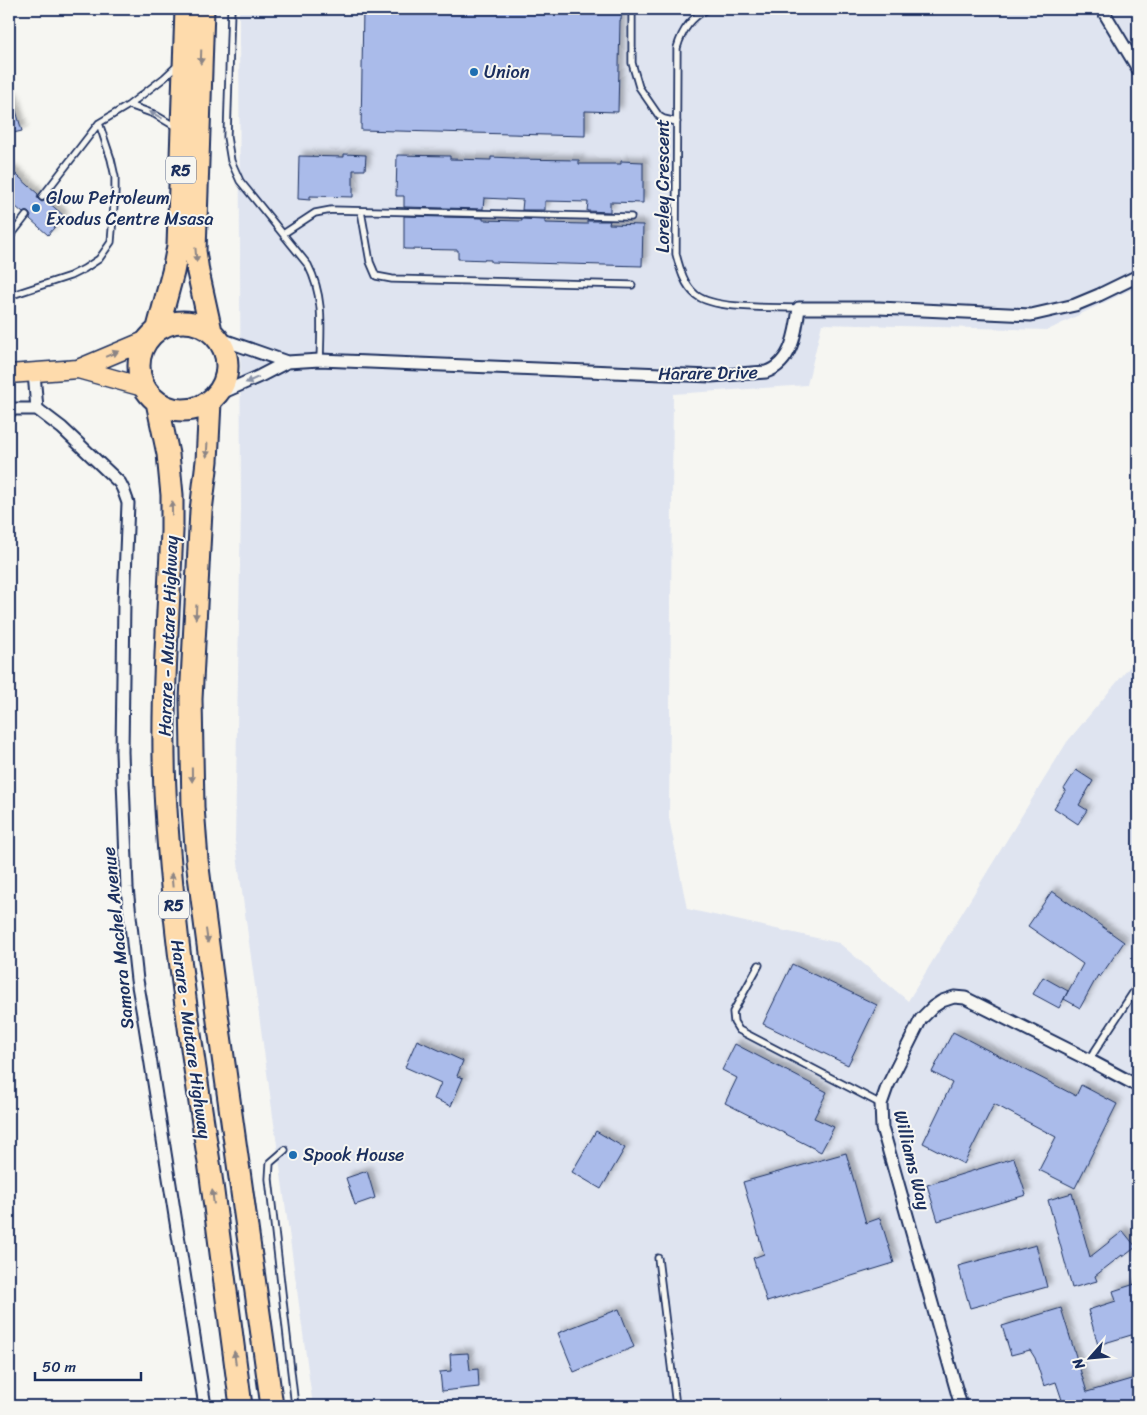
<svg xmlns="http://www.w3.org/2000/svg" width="1147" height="1415" font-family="Sriracha,sans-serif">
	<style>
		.built { fill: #dfe4f0 }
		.building { fill: #aabbea; stroke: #1b2f5e; filter: url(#shadow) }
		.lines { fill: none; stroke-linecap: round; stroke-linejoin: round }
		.lane-casing { stroke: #1b2f5e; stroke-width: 9 }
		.street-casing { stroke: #1b2f5e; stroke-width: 15 }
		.primary-casing { stroke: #1b2f5e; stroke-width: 21 }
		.highway-casing { stroke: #1b2f5e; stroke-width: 25 }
		.lane { stroke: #f6f6f2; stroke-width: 5.5 }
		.street { stroke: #f6f6f2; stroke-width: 11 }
		.primary { stroke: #fedbac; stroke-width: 18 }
		.highway { stroke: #fedbac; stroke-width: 21 }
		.oneway { fill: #8c8585 }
		.oneway2 { fill: #8892a8 }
		.poi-dot { fill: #1f6fb2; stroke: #f6f6f2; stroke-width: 2 }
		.labels { text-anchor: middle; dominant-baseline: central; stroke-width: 4; stroke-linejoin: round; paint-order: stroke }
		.shield { fill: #f6f6f2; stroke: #5d6b8a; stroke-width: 1 }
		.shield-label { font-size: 16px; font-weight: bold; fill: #1b2f5e }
		.poi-label { font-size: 18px; fill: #1b2f5e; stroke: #f6f6f2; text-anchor: start }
		.street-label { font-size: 18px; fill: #1b2f5e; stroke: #f6f6f2 }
	</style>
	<defs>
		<filter id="shadow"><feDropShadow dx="4.5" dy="-4.5" stdDeviation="2.5" flood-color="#0004"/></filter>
	</defs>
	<rect width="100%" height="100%" fill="#f6f6f2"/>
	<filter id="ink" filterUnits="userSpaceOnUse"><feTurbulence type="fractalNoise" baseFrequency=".02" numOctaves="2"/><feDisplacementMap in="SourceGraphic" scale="10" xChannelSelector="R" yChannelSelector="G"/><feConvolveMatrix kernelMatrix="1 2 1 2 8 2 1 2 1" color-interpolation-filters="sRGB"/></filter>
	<g filter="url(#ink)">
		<path class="built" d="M 239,9 L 1138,9 L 1138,286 L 1048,330 L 822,324 L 807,385 L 673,394 L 669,818 L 687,909 L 839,943 L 908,1001 L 1067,742 L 1138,657 L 1138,1406 L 313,1406 L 235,841 L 241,508 Z"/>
		<path class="building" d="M 363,9 L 622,9 L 621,20 L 620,20 L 618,112 L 585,111 L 585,136 L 361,130 Z
			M 12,97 L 22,131 L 9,134 L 9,98 Z
			M 344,154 L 366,155 L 365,170 L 353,170 L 353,197 L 310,196 L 310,200 L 298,199 L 299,156 L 344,157 Z
			M 397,155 L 450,156 L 450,159 L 491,160 L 491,157 L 514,158 L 514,159 L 579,160 L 579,164 L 621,164 L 621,161 L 643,162 L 643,203 L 610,202 L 610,212 L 587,211 L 588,202 L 545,201 L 545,210 L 522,210 L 523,200 L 484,198 L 483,209 L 404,207 L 404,196 L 396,196 Z
			M 9,168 L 38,194 L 37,197 L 39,200 L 42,202 L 46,200 L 64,216 L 48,235 L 30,219 L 31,216 L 29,213 L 26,211 L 23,213 L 9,201 Z
			M 404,216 L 483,218 L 483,220 L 522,221 L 522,219 L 545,220 L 545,223 L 585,224 L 587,224 L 587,221 L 610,221 L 609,224 L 643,225 L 642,266 L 491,262 L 491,260 L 458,259 L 458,250 L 404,249 Z
			M 1076,770 L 1093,781 L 1079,805 L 1087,810 L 1078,824 L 1054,808 L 1066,790 L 1064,789 Z
			M 1052,891 L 1124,942 L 1100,977 L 1098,975 L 1080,1008 L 1064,999 L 1083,964 L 1028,926 Z
			M 792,964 L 877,1005 L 848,1065 L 763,1024 Z
			M 1043,977 L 1068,991 L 1059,1008 L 1033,994 Z
			M 953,1032 L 1076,1096 L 1081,1085 L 1117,1104 L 1075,1188 L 1039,1170 L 1056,1137 L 994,1104 L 964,1164 L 923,1143 L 952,1083 L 932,1072 Z
			M 417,1040 L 463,1061 L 457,1076 L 463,1078 L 451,1106 L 434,1099 L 441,1083 L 405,1067 Z
			M 735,1044 L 827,1092 L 814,1118 L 834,1127 L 821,1152 L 725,1103 L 737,1078 L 722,1070 Z
			M 596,1131 L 625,1148 L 601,1189 L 572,1172 Z
			M 846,1153 L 866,1223 L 880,1218 L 894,1263 L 767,1302 L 753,1258 L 764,1254 L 743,1182 Z
			M 1014,1158 L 1026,1195 L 938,1221 L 927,1185 Z
			M 367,1171 L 375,1198 L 355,1205 L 346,1178 Z
			M 1072,1193 L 1090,1257 L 1123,1231 L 1136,1247 L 1123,1257 L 1122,1255 L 1095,1276 L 1097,1281 L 1072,1288 L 1048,1200 Z
			M 1036,1245 L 1047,1287 L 970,1308 L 958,1266 Z
			M 1138,1283 L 1138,1333 L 1098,1345 L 1088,1310 L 1116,1301 L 1113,1291 Z
			M 1061,1308 L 1087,1392 L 1138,1377 L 1138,1405 L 1133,1406 L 1064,1406 L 1056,1382 L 1044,1386 L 1035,1358 L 1030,1350 L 1011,1355 L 1002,1326 Z
			M 619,1309 L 634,1347 L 574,1372 L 558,1333 Z
			M 468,1353 L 470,1370 L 478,1369 L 479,1387 L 442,1391 L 440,1372 L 451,1371 L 450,1354 Z"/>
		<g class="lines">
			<defs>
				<path id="lane" d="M 231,9 L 227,137 L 231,161 L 240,181 L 308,265 C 324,296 321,326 320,360
					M 632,9 L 632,63 L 639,87 L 659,116 L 664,119 L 677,122
					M 708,9 C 691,17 682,30 677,48 L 676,254 C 680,269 684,285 696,295 C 715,310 774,307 799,308
					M 129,105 L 154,114 L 176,127
					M 42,197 L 99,123 L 129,105 L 164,78 L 179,64
					M 361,211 L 370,262 L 376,276 L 392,279 L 632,285
					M 283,234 L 315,213 L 331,210 L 631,217
					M 9,238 L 26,216
					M 9,296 L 70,276 L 84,269 L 99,259 L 111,242 L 115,193 L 115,177 L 111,159 L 99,123
					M 759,965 L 733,1012 L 734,1022 L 739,1030 L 881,1104
					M 1089,1060 L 1138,985
					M 285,1150 L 270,1163 L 269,1179 L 295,1406
					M 658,1258 L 676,1406"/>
				<path id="street" d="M 1102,9 L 1138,69
					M 218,338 L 287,362 L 320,360 L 711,376 L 766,372 C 792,363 796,332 799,308 L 879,308 L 1031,315 L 1075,305 L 1099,295 L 1138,276
					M 34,373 L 37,409
					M 217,395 L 260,376 L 287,362
					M 9,409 L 37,409 L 62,428 L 120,483 L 123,489 L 128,503 L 124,601 L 122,752 L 127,888 L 137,980 L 145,1026 L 205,1406
					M 961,1406 L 886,1141 L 882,1128 L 881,1104 L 887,1087 L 921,1019 L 933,1007 L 942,1001 L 954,997 L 965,998 L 1089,1060 L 1138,1086"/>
				<path id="primary" d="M 78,369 L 143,387
					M 9,374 L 78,369 L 147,340"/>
				<path id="highway" d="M 203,9 L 195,251 L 198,272 L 211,331
					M139 366a44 44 0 1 1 88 0a44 44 0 1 1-88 0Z
					M 158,328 L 173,272 L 178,246 L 186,9
					M 157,402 L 168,454 L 172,495 L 172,531 C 168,624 160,717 166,809 C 173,930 192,1050 210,1169 C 221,1248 231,1327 241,1406
					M 210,402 L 207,461 L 201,511 L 191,699 L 193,807 L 197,860 L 217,1014 L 272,1406"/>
			</defs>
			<use href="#lane" class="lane-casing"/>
			<use href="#street" class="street-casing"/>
			<use href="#primary" class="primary-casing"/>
			<use href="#highway" class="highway-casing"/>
			<use href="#lane" class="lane"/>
			<use href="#street" class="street"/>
			<use href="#primary" class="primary"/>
			<use href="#highway" class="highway"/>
		</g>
		<defs><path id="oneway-solid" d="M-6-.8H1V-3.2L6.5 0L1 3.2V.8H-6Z" transform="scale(1.25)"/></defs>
		<g class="oneway">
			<use href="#oneway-solid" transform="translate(201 57) rotate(92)"/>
			<use href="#oneway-solid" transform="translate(196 255) rotate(85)"/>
			<use href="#oneway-solid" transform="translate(112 354) rotate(-23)"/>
			<use href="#oneway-solid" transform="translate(207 450) rotate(93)"/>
			<use href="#oneway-solid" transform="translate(172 508) rotate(-90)"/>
			<use href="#oneway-solid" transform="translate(196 612) rotate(93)"/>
			<use href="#oneway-solid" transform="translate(192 775) rotate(89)"/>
			<use href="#oneway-solid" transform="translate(172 880) rotate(-95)"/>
			<use href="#oneway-solid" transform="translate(207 936) rotate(82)"/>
			<use href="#oneway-solid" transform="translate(213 1197) rotate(-97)"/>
			<use href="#oneway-solid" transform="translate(235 1358) rotate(-97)"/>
		</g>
		<g class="oneway2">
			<use href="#oneway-solid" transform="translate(156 115) rotate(-152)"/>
			<use href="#oneway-solid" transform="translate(252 380) rotate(156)"/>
		</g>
	</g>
	<g class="poi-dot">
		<circle cx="474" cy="72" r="5"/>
		<circle cx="36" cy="208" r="5"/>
		<circle cx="293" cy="1155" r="5"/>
	</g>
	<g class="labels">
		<g class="shield">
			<rect x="166" y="156.5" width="30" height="27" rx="4"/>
			<rect x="159" y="891.5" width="30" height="27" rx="4"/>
		</g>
		<g class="shield-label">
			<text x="181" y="170">R5</text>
			<text x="174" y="905">R5</text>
		</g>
		<g class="poi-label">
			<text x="484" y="72">Union</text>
			<text x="46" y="198">Glow Petroleum<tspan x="46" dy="21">Exodus Centre Msasa</tspan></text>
			<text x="303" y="1155">Spook House</text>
		</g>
		<g class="street-label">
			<text transform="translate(663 186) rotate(-90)">Loreley Crescent</text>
			<text transform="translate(708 373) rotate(-1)">Harare Drive</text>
			<text transform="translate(168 636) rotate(-88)">Harare - Mutare Highway</text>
			<text transform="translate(118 938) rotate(-96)">Samora Machel Avenue</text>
			<text transform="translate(191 1039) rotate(82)">Harare - Mutare Highway</text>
			<text transform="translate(912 1160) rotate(76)">Williams Way</text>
		</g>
	</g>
	<rect width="1147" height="1415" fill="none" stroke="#f6f6f2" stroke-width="30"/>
	<rect x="15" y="15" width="1117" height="1385" fill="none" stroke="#1b2f5e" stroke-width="2" filter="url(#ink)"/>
	<g transform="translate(1090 1358) rotate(243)" stroke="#f6f6f2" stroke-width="4" paint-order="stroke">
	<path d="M0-4L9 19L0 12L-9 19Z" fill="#1b2f5e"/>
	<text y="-8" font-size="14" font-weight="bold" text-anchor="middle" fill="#1b2f5e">N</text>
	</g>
	<path d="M35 1372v8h106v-8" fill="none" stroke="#1b2f5e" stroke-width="2.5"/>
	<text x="42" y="1372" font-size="15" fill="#1b2f5e" stroke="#f6f6f2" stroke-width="4" paint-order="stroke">50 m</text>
</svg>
